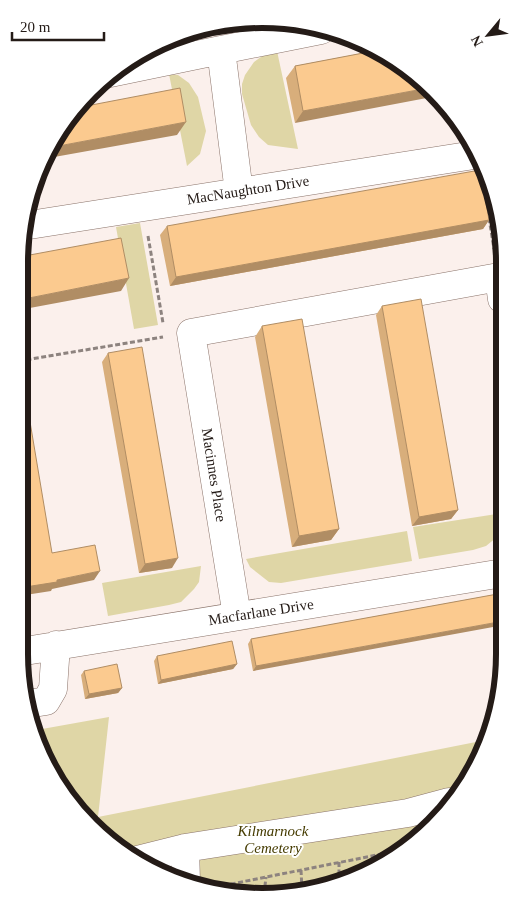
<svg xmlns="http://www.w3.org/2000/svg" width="523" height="915" font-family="Georgia,serif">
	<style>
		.green { fill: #dfd6a6 }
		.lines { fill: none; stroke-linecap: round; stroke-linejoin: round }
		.minor-casing { stroke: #8a736a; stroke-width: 29 }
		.path { stroke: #8d837f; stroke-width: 3; stroke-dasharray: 5 2.5; stroke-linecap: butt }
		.minor { stroke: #fff; stroke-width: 28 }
		.wall { fill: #d8ae7b }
		.shaded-wall { fill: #b08d64 }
		.building { fill: #fbca8f; stroke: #b08d64 }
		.labels { text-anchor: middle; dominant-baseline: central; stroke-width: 4; stroke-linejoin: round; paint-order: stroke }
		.street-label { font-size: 15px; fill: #241b17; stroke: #fff }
		.park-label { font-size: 15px; font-style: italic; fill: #453b00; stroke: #fff }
		.rim { fill: none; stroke: #241b17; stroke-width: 6 }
	</style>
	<rect width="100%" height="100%" fill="#fbf0ec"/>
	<path class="green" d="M 277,51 L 298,149 L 268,145 L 259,137 L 251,125 L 242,94 L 242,84 L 245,75 L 254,62 L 265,54 Z
		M 169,74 L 178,75 L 189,83 L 198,97 L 206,131 L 200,154 L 187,166 Z
		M 140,223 L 158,325 L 134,329 L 116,227 Z
		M 503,513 L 503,527 L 497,537 L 486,546 L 473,550 L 419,559 L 413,527 Z
		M 407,531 L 412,561 L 281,583 L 269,582 L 250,567 L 246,559 Z
		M 201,566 L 199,582 L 194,589 L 181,602 L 169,605 L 108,616 L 102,583 Z
		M 109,717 L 98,817 L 486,740 L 472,775 L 421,836 L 354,878 L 277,896 L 198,888 L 126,855 L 69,801 L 31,731 Z"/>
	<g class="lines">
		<defs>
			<path id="minor" d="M 221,50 L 321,30
				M 110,73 L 221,50 L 239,192
				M 23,226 L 474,155
				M 237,616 L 191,333 L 499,277 L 502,299
				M 19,652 L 503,573
				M 27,704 L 46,701 L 53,689 L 56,645
				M 185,848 L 186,882
				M 137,860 L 185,848 L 408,813 L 449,802"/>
		</defs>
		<use href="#minor" class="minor-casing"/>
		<path class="path" d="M 483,181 L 494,249
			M 148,236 L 163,323
			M 19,361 L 163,337
			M 82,814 L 85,814
			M 373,856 L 373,866
			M 339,862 L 339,881
			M 301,870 L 302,890
			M 216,887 L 397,851
			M 264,894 L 266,877"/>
		<use href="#minor" class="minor"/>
	</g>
	<path class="wall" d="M 379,50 L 295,123 L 286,78 L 295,66 Z
		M 489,220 L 483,229 L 170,286 L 160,235 L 167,226 Z
		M 382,306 L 458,510 L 451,519 L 412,526 L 376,315 Z
		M 262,326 L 339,529 L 331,540 L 292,547 L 255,337 Z
		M 108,353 L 172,568 L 139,573 L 102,362 Z
		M 503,593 L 253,671 L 248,644 L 251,639 Z
		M 157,656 L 237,664 L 233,669 L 158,684 L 154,661 Z
		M 84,671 L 122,688 L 118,693 L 85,699 L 81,675 Z"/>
	<path class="shaded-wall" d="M 423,89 L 432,97 L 295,123 L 303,111 Z
		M 186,122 L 177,135 L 43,159 L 48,148 Z
		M 489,220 L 483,229 L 170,286 L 176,277 Z
		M 129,278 L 121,291 L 19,310 L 19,300 Z
		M 458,510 L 451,519 L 412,526 L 419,517 Z
		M 339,529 L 331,540 L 292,547 L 299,536 Z
		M 178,558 L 172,568 L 139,573 L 145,564 Z
		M 100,571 L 94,580 L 52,589 L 51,591 L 19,596 L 19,588 Z
		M 504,621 L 504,625 L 253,671 L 256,666 Z
		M 237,664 L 233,669 L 158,684 L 161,680 Z
		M 122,688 L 118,693 L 85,699 L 89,694 Z"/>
	<path class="building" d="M 379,50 L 383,51 L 423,89 L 303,111 L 295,66 Z
		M 180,88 L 186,122 L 48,148 L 51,140 L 81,107 Z
		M 480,170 L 481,174 L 489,220 L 176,277 L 167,226 Z
		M 121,238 L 129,278 L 19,300 L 19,257 Z
		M 421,299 L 458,510 L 419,517 L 382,306 Z
		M 302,319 L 339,529 L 299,536 L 262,326 Z
		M 142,347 L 178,558 L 145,564 L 108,353 Z
		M 19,368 L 21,368 L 52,553 L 95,545 L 100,571 L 57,580 L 57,582 L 19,588 Z
		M 503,593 L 504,621 L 256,666 L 251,639 Z
		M 232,641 L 237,664 L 161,680 L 157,656 Z
		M 117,664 L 122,688 L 89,694 L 84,671 Z"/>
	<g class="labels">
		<g class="street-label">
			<text transform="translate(248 190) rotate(-9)">MacNaughton Drive</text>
			<text transform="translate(214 475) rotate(81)">Macinnes Place</text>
			<text transform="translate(261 612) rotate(-9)">Macfarlane Drive</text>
		</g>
		<g class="park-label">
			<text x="273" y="831">Kilmarnock<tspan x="273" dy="17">Cemetery</tspan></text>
		</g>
	</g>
	<path d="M0 0H523V915H0ZM262 28H262A234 234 0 0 1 496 262V654A234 234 0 0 1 262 888H262A234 234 0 0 1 28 654V262A234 234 0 0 1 262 28Z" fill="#fff" fill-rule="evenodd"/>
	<path class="rim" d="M262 28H262A234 234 0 0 1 496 262V654A234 234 0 0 1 262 888H262A234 234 0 0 1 28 654V262A234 234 0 0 1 262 28Z"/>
	<g transform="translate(488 35) rotate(241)" stroke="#ffffff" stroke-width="4" paint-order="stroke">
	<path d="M0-4L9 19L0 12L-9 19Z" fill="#241b17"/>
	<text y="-8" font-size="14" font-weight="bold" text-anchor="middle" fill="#241b17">N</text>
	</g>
	<path d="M12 32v8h92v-8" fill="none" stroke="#241b17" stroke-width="2.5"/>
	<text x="20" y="32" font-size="15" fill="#241b17" stroke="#ffffff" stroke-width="4" paint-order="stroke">20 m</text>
</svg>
